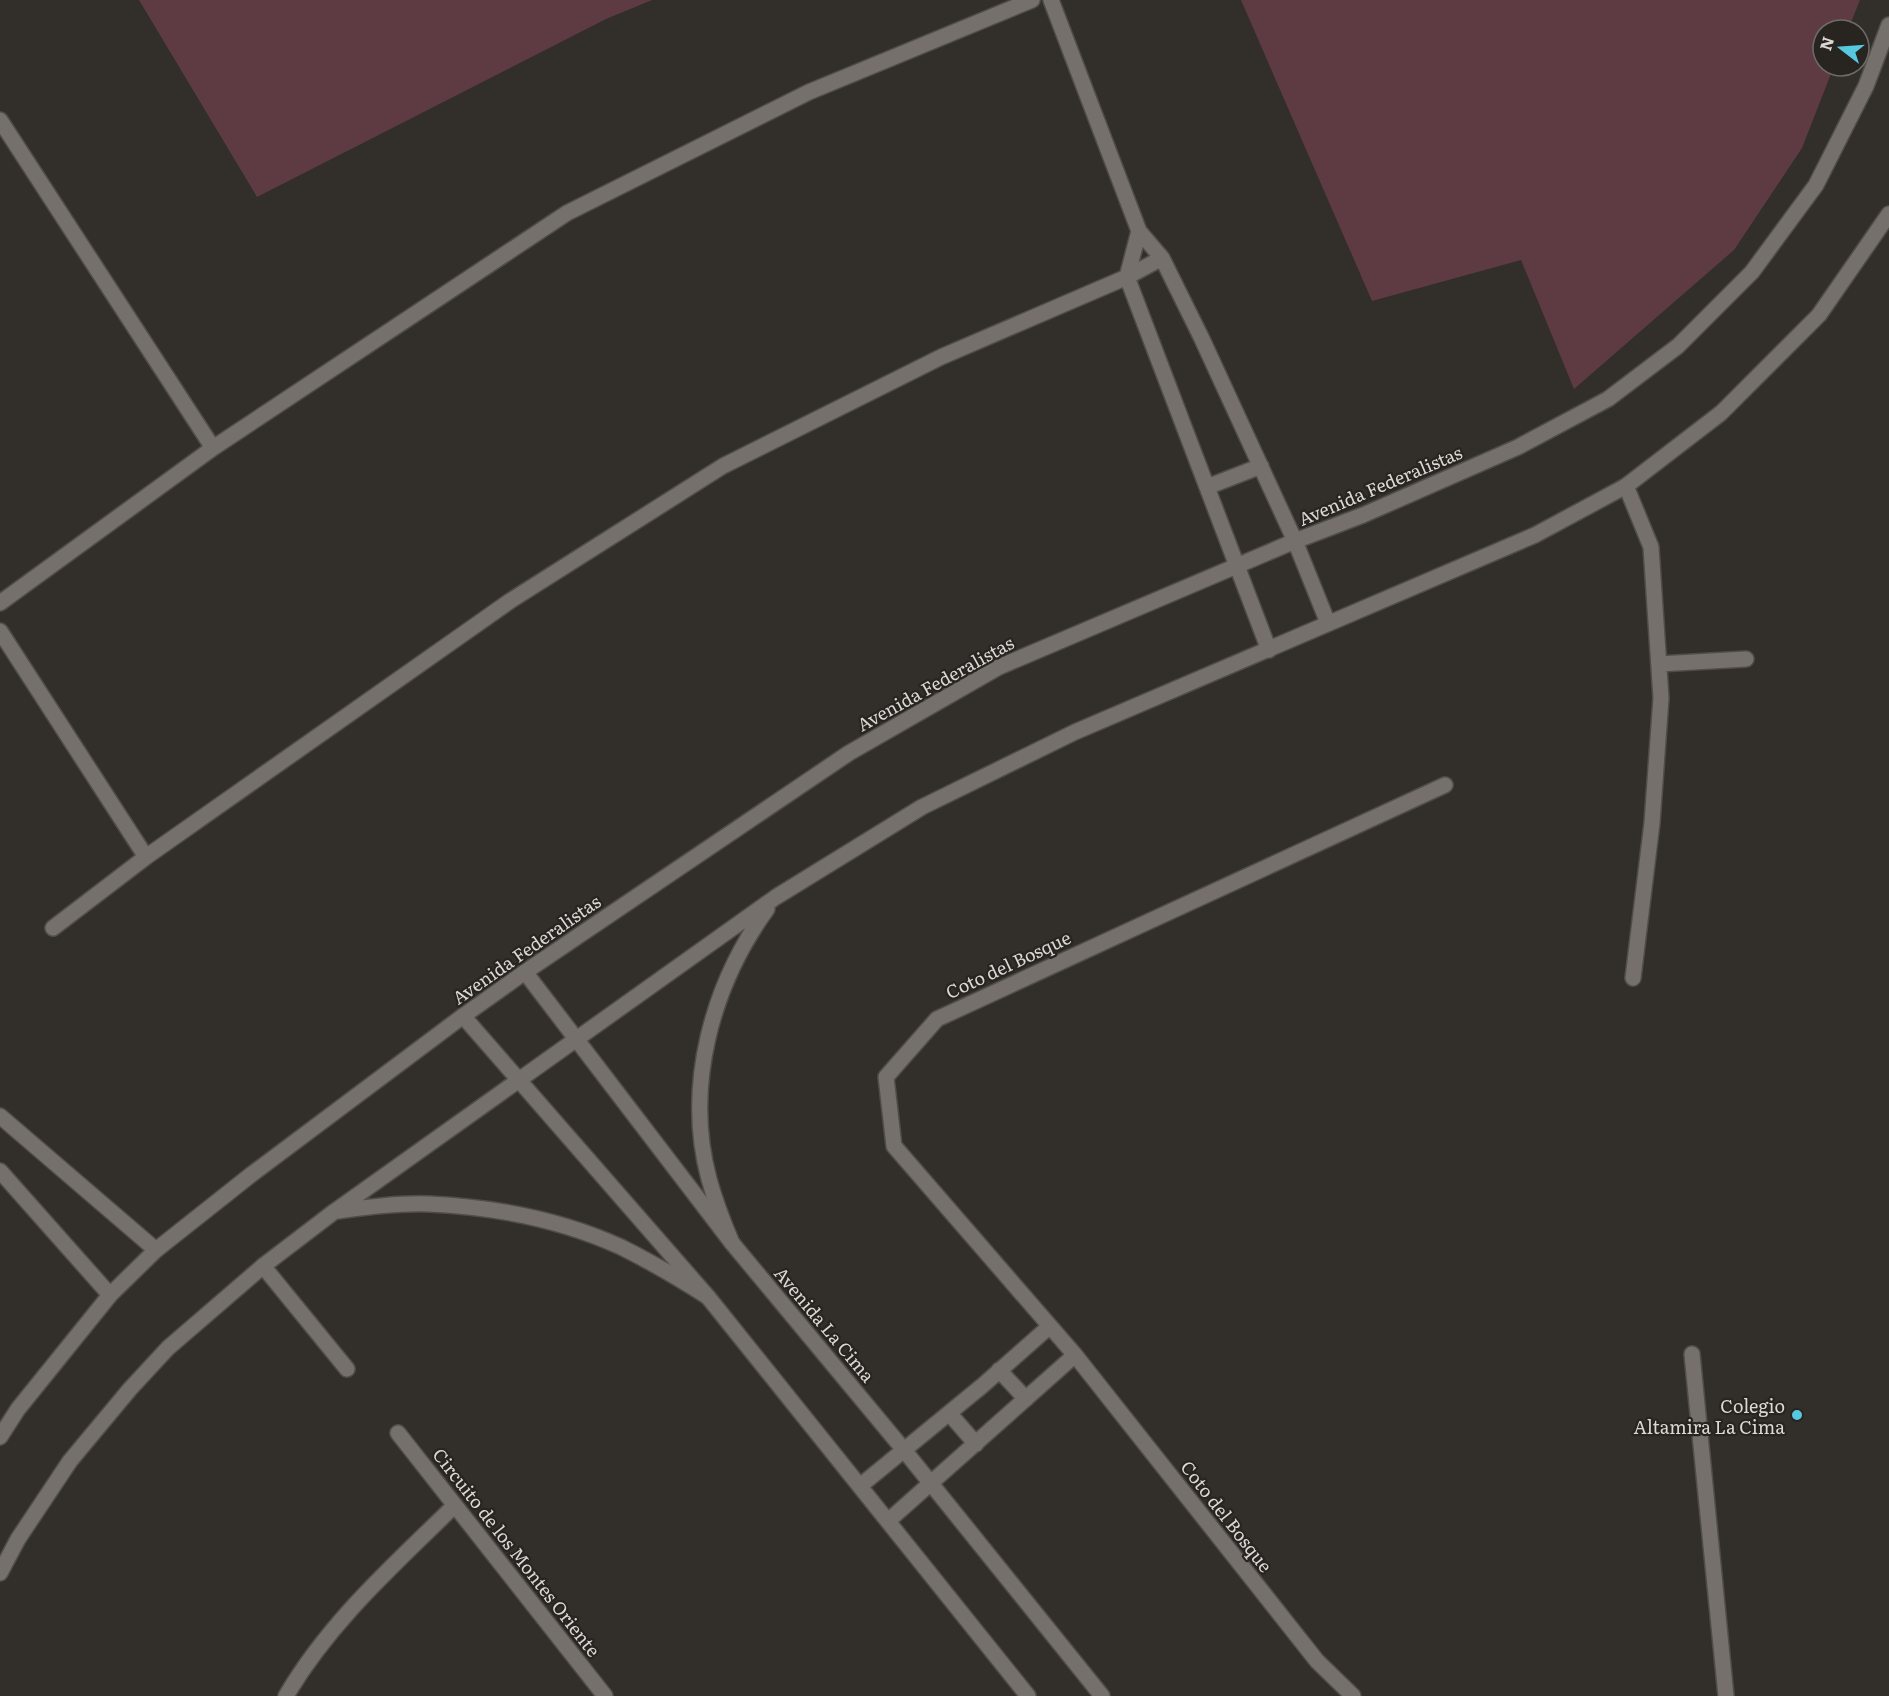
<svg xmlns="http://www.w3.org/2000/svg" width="1889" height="1696" font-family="Literata,serif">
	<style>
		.green { fill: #5e3b43 }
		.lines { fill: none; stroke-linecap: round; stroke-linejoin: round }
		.lane-casing { stroke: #504c49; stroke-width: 18 }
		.street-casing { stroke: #504c49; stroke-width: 18 }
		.secondary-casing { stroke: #504c49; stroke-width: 18 }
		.lane { stroke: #75706c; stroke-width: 15 }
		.street { stroke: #75706c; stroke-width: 15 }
		.secondary { stroke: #75706c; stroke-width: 15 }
		.poi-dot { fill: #56c9e1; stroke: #282420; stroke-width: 2 }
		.labels { text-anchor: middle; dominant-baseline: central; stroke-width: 4.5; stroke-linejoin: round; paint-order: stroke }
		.street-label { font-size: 18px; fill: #dad7d5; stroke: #282420 }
		.poi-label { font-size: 18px; fill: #dad7d5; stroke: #282420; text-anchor: end }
	</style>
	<rect width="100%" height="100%" fill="#322e2a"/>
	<path class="green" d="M 139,0 L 652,0 L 606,19 L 257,197 Z
		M 1241,0 L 1860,0 L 1848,30 L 1823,30 L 1823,66 L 1834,66 L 1802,148 L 1734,250 L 1574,389 L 1521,260 L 1372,301 Z"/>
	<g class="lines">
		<defs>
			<path id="lane" d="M 1626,486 L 1651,547 L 1661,698 L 1652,823 L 1633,978
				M 1659,664 L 1746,659
				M 1692,1354 L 1726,1696"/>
			<path id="street" d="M 1051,0 L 1139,231 L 1162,258 L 1202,339 L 1295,541 L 1328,623
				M 0,120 L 213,448
				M 1139,231 L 1127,277 L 1269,650
				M 1207,487 L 1261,466
				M 0,603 L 213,448 L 567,213 L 809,92 L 1032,0
				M 0,631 L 146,857
				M 53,928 L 146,857 L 510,601 L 723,466 L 941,357 L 1127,277 L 1162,258
				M 525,972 L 732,1243 L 904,1450 L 1102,1696
				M 463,1016 L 708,1297 L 1028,1696
				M 0,1116 L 156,1250
				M 0,1171 L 110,1295
				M 263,1266 L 347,1369
				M 999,1370 L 1026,1399
				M 949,1413 L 976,1444
				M 398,1433 L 605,1696
				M 860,1486 L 982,1386 L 1050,1326
				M 888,1521 L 1075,1355
				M 286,1696 C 330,1621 394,1565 455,1505
				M 1353,1696 L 1317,1661 L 1075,1355 L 894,1146 L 886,1077 L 937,1019 L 1445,785"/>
			<path id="secondary" d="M 338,1211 C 368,1207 399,1203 429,1204 C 494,1207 562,1220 621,1247 C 651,1262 680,1279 708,1297
				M 732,1243 C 723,1222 715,1201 709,1179 C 684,1086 712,985 767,909
				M 0,1437 L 18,1409 L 110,1295 L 156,1250 L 252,1174 L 463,1016 L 525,972 L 849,753 L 999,667 L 1295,541 L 1363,515 L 1518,447 L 1608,399 L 1678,346 L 1752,272 L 1816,185 L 1866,86 L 1889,25
				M 0,1573 L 18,1539 L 70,1461 L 130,1389 L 168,1348 L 263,1266 L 335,1211 L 776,897 L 922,807 L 1075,732 L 1535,535 L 1626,486 L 1721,413 L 1819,315 L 1889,214"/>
		</defs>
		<use href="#lane" class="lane-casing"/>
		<use href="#street" class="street-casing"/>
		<use href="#secondary" class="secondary-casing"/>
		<use href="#lane" class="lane"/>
		<use href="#street" class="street"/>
		<use href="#secondary" class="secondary"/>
	</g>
	<circle class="poi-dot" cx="1797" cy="1415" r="6"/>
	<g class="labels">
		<g class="street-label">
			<text transform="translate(1380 485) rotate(-23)">Avenida Federalistas</text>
			<text transform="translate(935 683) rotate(-29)">Avenida Federalistas</text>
			<text transform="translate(526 949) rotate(-35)">Avenida Federalistas</text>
			<text transform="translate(1008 964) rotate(-25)">Coto del Bosque</text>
			<text transform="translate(825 1324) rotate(50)">Avenida La Cima</text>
			<text transform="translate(1227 1516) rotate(52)">Coto del Bosque</text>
			<text transform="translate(517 1552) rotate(52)">Circuito de los Montes Oriente</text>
		</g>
		<g class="poi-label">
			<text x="1785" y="1405">Colegio<tspan x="1785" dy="21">Altamira La Cima</tspan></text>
		</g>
	</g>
	<g transform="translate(1841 48) rotate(287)"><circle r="28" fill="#282420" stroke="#6f6c68" stroke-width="1.5"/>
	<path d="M0-4.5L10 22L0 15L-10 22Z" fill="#56c9e1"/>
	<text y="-9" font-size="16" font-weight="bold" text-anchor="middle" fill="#dad7d5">N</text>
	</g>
</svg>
